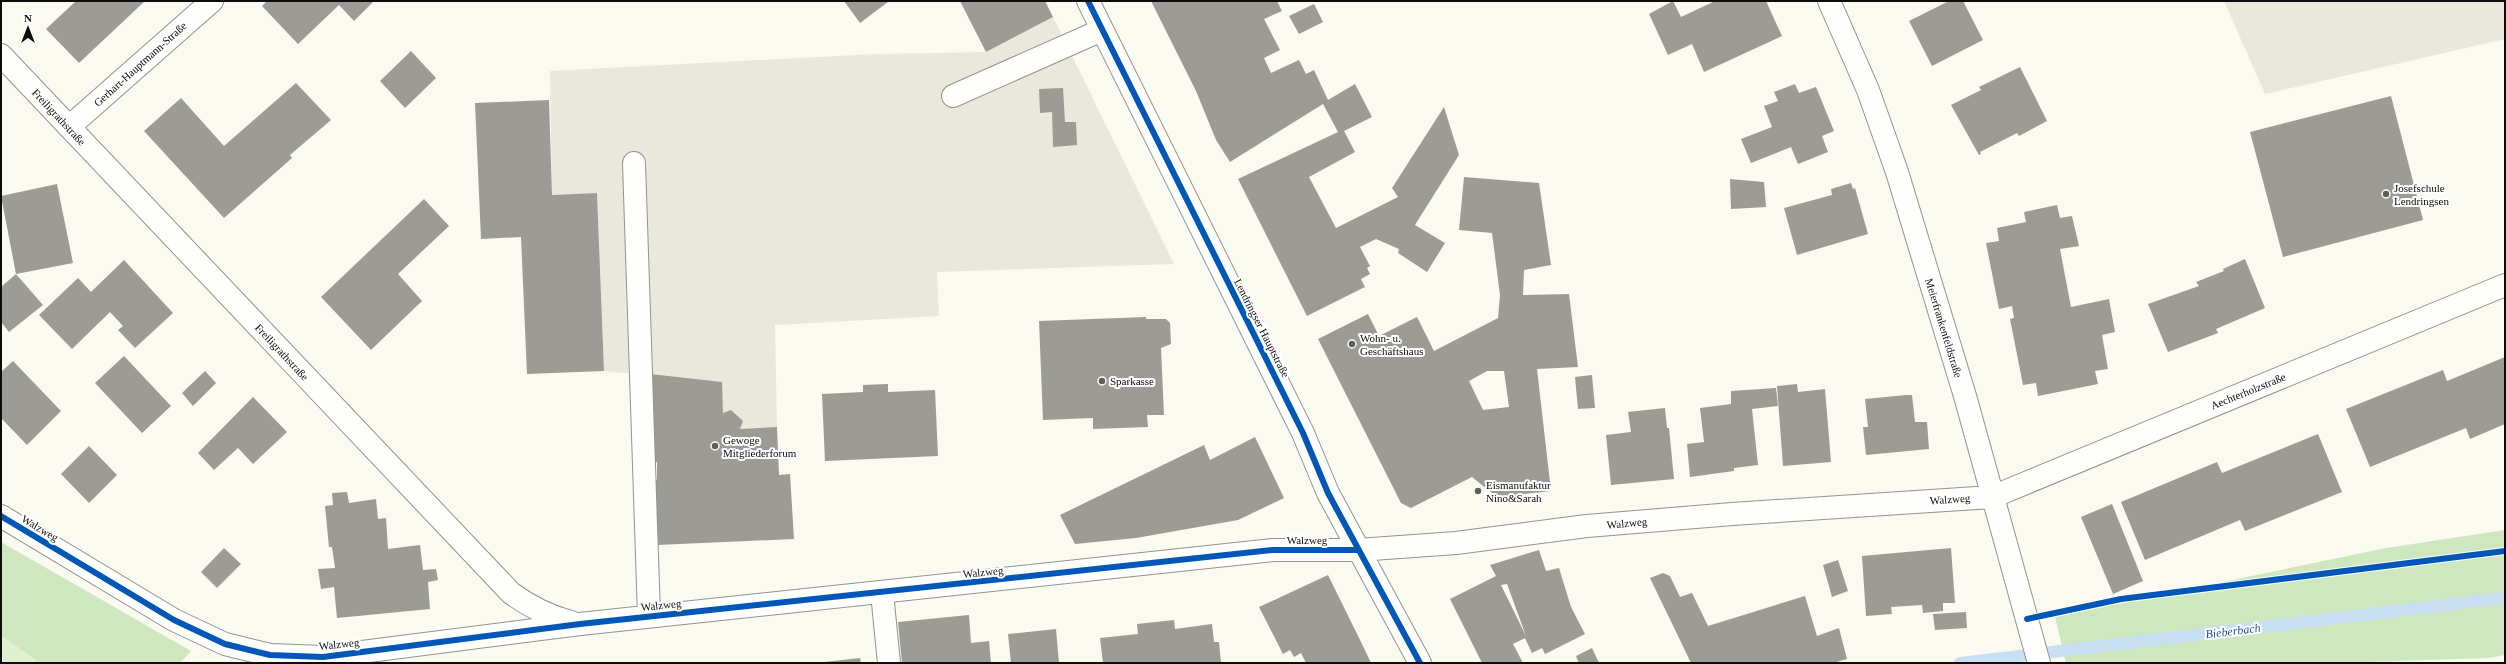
<svg xmlns="http://www.w3.org/2000/svg" width="2506" height="664" font-family="'Times New Roman',serif">
	<style>
		.green { fill: #e0f0d1 }
		.forest { fill: #cfe7bf }
		.plaza { fill: #eae8dc }
		.lines { fill: none; stroke-linecap: round; stroke-linejoin: round }
		.stream { stroke: #c8dff2; stroke-width: 12 }
		.building { fill: #9c9b96; fill-rule: evenodd }
		.minor-casing { stroke: #93938f; stroke-width: 24 }
		.minor { stroke: #fefefd; stroke-width: 22 }
		.cycleway-casing { stroke: #fff; stroke-width: 8 }
		.cycleway { stroke: #0057b8; stroke-width: 6 }
		.poi-dot { fill: #5f5f5c; stroke: #fff; stroke-width: 1.5 }
		.labels { text-anchor: middle; dominant-baseline: central; stroke-width: 4; stroke-linejoin: round; paint-order: stroke }
		.street-label { font-size: 11px; fill: #0c0c0c; stroke: #fff }
		.poi-label { font-size: 11px; fill: #0c0c0c; stroke: #fff; text-anchor: start }
		.water-label { font-size: 12px; font-style: italic; fill: #1b5398; stroke: #fff }
	</style>
	<rect width="100%" height="100%" fill="#fafaf0"/>
	<path class="green" d="M 1,636 L 36,660 L 36,663 L 1,663 Z"/>
	<path class="forest" d="M 2505,530 L 2505,655 L 2489,658 L 2338,663 L 2066,663 L 2055,617 L 2386,548 Z
		M 1,542 L 191,651 L 180,663 L 36,663 L 36,660 L 1,636 Z"/>
	<path class="plaza" d="M 2224,1 L 2505,1 L 2505,39 L 2265,94 Z
		M 1053,17 L 1174,264 L 937,272 L 939,316 L 775,325 L 777,427 L 740,429 L 743,421 L 731,410 L 723,413 L 721,382 L 604,371 L 597,193 L 552,195 L 550,71 L 876,54 L 986,52 Z"/>
	<g class="lines">
		<path class="stream" d="M 1960,663 L 2505,598"/>
	</g>
	<path class="building" d="M 76,1 L 145,1 L 79,63 L 46,29 Z
		M 267,1 L 374,1 L 354,21 L 339,5 L 298,44 L 262,6 Z
		M 844,1 L 887,1 L 888,2 L 860,23 Z
		M 960,1 L 1045,1 L 1053,17 L 986,52 Z
		M 1151,1 L 1277,1 L 1282,11 L 1264,19 L 1280,50 L 1264,58 L 1271,73 L 1299,60 L 1306,74 L 1314,70 L 1328,100 L 1355,84 L 1372,117 L 1344,131 L 1355,152 L 1309,177 L 1336,228 L 1398,197 L 1392,188 L 1444,107 L 1459,155 L 1415,225 L 1445,243 L 1427,272 L 1398,253 L 1399,249 L 1376,239 L 1360,247 L 1370,266 L 1367,268 L 1370,274 L 1361,279 L 1365,287 L 1307,316 L 1238,179 L 1338,132 L 1323,104 L 1230,162 L 1216,140 L 1196,91 Z
		M 1673,1 L 1681,17 L 1715,1 L 1766,1 L 1782,36 L 1704,72 L 1692,44 L 1668,55 L 1649,14 Z
		M 1949,1 L 1963,1 L 1983,40 L 1932,66 L 1909,21 Z
		M 1314,4 L 1323,22 L 1299,34 L 1289,16 Z
		M 411,51 L 436,78 L 405,108 L 380,81 Z
		M 2020,67 L 2047,121 L 2019,136 L 2017,133 L 1980,152 L 1981,154 L 1979,155 L 1951,105 L 1981,90 L 1979,87 Z
		M 296,83 L 331,120 L 290,155 L 292,158 L 224,218 L 144,131 L 181,98 L 224,146 Z
		M 1795,84 L 1799,93 L 1816,87 L 1834,131 L 1822,136 L 1828,152 L 1798,164 L 1791,147 L 1751,163 L 1741,139 L 1772,127 L 1764,106 L 1778,101 L 1774,92 Z
		M 1063,88 L 1065,122 L 1076,122 L 1077,145 L 1053,147 L 1052,112 L 1040,113 L 1039,89 Z
		M 2391,96 L 2423,220 L 2283,257 L 2250,132 Z
		M 549,100 L 552,195 L 597,193 L 604,371 L 527,374 L 521,237 L 481,239 L 475,103 Z
		M 1464,177 L 1539,183 L 1551,265 L 1524,270 L 1523,295 L 1569,294 L 1578,367 L 1537,369 L 1551,491 L 1497,497 L 1472,477 L 1411,508 L 1401,503 L 1318,339 L 1368,314 L 1379,336 L 1417,317 L 1434,351 L 1498,318 L 1500,295 L 1492,233 L 1459,230 ZM 1487,371 L 1504,371 L 1509,407 L 1483,410 L 1469,381 Z
		M 1730,179 L 1764,182 L 1766,207 L 1731,209 Z
		M 1851,183 L 1853,189 L 1855,188 L 1868,234 L 1797,255 L 1784,208 L 1832,195 L 1831,189 Z
		M 57,184 L 73,263 L 16,274 L 43,305 L 9,332 L 1,322 L 1,287 L 16,274 L 1,196 Z
		M 424,199 L 449,226 L 398,274 L 422,301 L 371,350 L 321,297 Z
		M 2057,205 L 2060,218 L 2072,216 L 2079,246 L 2060,249 L 2071,307 L 2109,299 L 2115,332 L 2102,335 L 2108,369 L 2095,371 L 2098,384 L 2038,396 L 2036,383 L 2023,385 L 2010,319 L 2014,318 L 2012,306 L 1999,309 L 1986,243 L 1999,241 L 1997,228 L 2026,222 L 2024,212 Z
		M 2245,259 L 2265,308 L 2216,329 L 2218,333 L 2168,352 L 2148,304 L 2199,286 L 2196,282 L 2224,271 L 2223,269 Z
		M 124,260 L 173,313 L 135,348 L 118,330 L 123,326 L 110,312 L 72,349 L 39,315 L 78,278 L 91,292 Z
		M 1146,317 L 1146,319 L 1166,319 L 1170,323 L 1171,344 L 1161,348 L 1164,415 L 1147,415 L 1148,427 L 1093,429 L 1093,418 L 1043,420 L 1039,321 Z
		M 124,356 L 171,406 L 142,433 L 95,383 Z
		M 2505,357 L 2505,424 L 2470,439 L 2466,428 L 2370,467 L 2346,409 L 2443,370 L 2447,381 Z
		M 13,361 L 61,411 L 27,445 L 1,418 L 1,372 Z
		M 205,371 L 216,383 L 193,406 L 182,393 Z
		M 650,374 L 722,382 L 723,413 L 731,410 L 743,421 L 740,429 L 777,427 L 779,475 L 790,474 L 794,539 L 657,545 L 654,480 L 657,480 L 657,462 L 654,463 Z
		M 1592,375 L 1595,408 L 1578,409 L 1575,377 Z
		M 888,384 L 888,392 L 935,390 L 938,456 L 825,461 L 822,394 L 863,392 L 863,385 Z
		M 1797,384 L 1798,392 L 1825,389 L 1831,462 L 1783,466 L 1777,386 Z
		M 1776,388 L 1778,406 L 1752,409 L 1758,465 L 1734,468 L 1734,471 L 1690,477 L 1687,444 L 1704,442 L 1700,408 L 1731,404 L 1731,391 Z
		M 1906,395 L 1912,395 L 1915,422 L 1927,422 L 1929,449 L 1866,455 L 1863,427 L 1868,427 L 1865,399 Z
		M 253,397 L 287,432 L 253,464 L 238,448 L 214,470 L 198,453 Z
		M 1665,408 L 1667,428 L 1669,428 L 1674,479 L 1611,485 L 1606,435 L 1631,432 L 1628,412 Z
		M 2318,434 L 2342,492 L 2245,531 L 2240,520 L 2145,560 L 2121,502 L 2217,462 L 2222,473 Z
		M 1255,437 L 1284,498 L 1238,520 L 1136,538 L 1075,544 L 1060,515 L 1204,445 L 1210,460 Z
		M 89,446 L 117,475 L 89,503 L 61,474 Z
		M 347,492 L 349,503 L 376,499 L 378,519 L 386,518 L 388,549 L 420,545 L 423,570 L 436,569 L 438,580 L 428,582 L 430,609 L 337,618 L 334,587 L 321,589 L 318,569 L 335,568 L 332,547 L 329,547 L 325,506 L 333,505 L 332,493 Z
		M 2112,504 L 2143,581 L 2113,594 L 2081,517 Z
		M 224,548 L 241,564 L 217,588 L 201,572 Z
		M 1951,548 L 1955,603 L 1943,603 L 1943,611 L 1923,613 L 1922,605 L 1891,607 L 1892,614 L 1866,616 L 1862,556 Z
		M 1539,550 L 1546,571 L 1559,568 L 1571,607 L 1585,634 L 1545,654 L 1542,648 L 1532,653 L 1525,638 L 1513,644 L 1523,663 L 1482,663 L 1450,599 L 1496,576 L 1490,565 ZM 1507,584 L 1526,636 L 1501,585 Z
		M 1838,560 L 1848,591 L 1832,597 L 1823,565 Z
		M 1663,573 L 1670,576 L 1680,597 L 1692,593 L 1708,626 L 1805,596 L 1817,636 L 1839,628 L 1847,659 L 1833,663 L 1691,663 L 1650,578 Z
		M 1328,575 L 1362,644 L 1371,663 L 1306,663 L 1301,653 L 1294,657 L 1290,650 L 1283,654 L 1259,607 Z
		M 1966,612 L 1967,628 L 1935,630 L 1933,614 Z
		M 969,615 L 971,643 L 989,641 L 991,663 L 902,663 L 898,622 Z
		M 1174,620 L 1175,629 L 1212,624 L 1214,642 L 1219,642 L 1221,663 L 1103,663 L 1100,638 L 1138,634 L 1137,624 Z
		M 1056,629 L 1059,663 L 1011,663 L 1008,634 Z
		M 1592,648 L 1599,663 L 1579,663 L 1576,656 Z
		M 860,658 L 861,663 L 824,663 L 824,662 Z"/>
	<g class="lines">
		<defs>
			<path id="minor" d="M 1088,1 L 1303,433 L 1328,493 L 1420,663
				M 1829,1 L 1868,90 L 1897,172 L 1965,396 L 2039,663
				M 1,55 L 511,593 C 530,607 548,616 571,622
				M 953,96 L 1102,30
				M 69,127 L 212,1
				M 634,163 L 649,616
				M 1,516 L 174,620 L 225,644 L 270,655 L 323,657 L 580,624 L 1273,550 L 1358,550 L 1456,543 L 1587,526 L 1732,514 L 1992,497 L 2505,285
				M 882,593 L 889,663"/>
		</defs>
		<use href="#minor" class="minor-casing"/>
		<use href="#minor" class="minor"/>
		<defs>
			<path id="cycleway" d="M 1088,1 L 1303,433 L 1328,493 L 1420,663
				M 1,516 L 174,620 L 225,644 L 270,655 L 323,657 L 580,624 L 1273,550 L 1358,550
				M 2027,619 L 2121,599 L 2505,551"/>
		</defs>
		<use href="#cycleway" class="cycleway-casing"/>
		<use href="#cycleway" class="cycleway"/>
	</g>
	<g class="poi-dot">
		<circle cx="2386" cy="194" r="4"/>
		<circle cx="1352" cy="344" r="4"/>
		<circle cx="1102" cy="381" r="4"/>
		<circle cx="715" cy="446" r="4"/>
		<circle cx="1478" cy="491" r="4"/>
	</g>
	<g class="labels">
		<g class="street-label">
			<text transform="translate(140 64) rotate(-42)">Gerhart-Hauptmann-Straße</text>
			<text transform="translate(59 117) rotate(47)">Freiligrathstraße</text>
			<text transform="translate(1262 328) rotate(63)">Lendringser Hauptstraße</text>
			<text transform="translate(1944 328) rotate(73)">Meierfrankenfeldstraße</text>
			<text transform="translate(282 352) rotate(47)">Freiligrathstraße</text>
			<text transform="translate(2248 391) rotate(-22)">Aechterholzstraße</text>
			<text transform="translate(1950 499) rotate(-4)">Walzweg</text>
			<text transform="translate(1627 523) rotate(-5)">Walzweg</text>
			<text transform="translate(40 528) rotate(31)">Walzweg</text>
			<text x="1307" y="540">Walzweg</text>
			<text transform="translate(983 572) rotate(-6)">Walzweg</text>
			<text transform="translate(661 605) rotate(-6)">Walzweg</text>
			<text transform="translate(339 644) rotate(-6)">Walzweg</text>
		</g>
		<g class="poi-label">
			<text x="2394" y="188">Josefschule<tspan x="2394" dy="13">Lendringsen</tspan></text>
			<text x="1360" y="338">Wohn- u.<tspan x="1360" dy="13">Geschäftshaus</tspan></text>
			<text x="1110" y="381">Sparkasse</text>
			<text x="723" y="440">Gewoge<tspan x="723" dy="13">Mitgliederforum</tspan></text>
			<text x="1486" y="485">Eismanufaktur<tspan x="1486" dy="13">Nino&amp;Sarah</tspan></text>
		</g>
		<g class="water-label">
			<text transform="translate(2233 631) rotate(-7)">Bieberbach</text>
		</g>
	</g>
	<rect width="2506" height="664" fill="none" stroke="#0c0c0c" stroke-width="4"/>
	<g transform="translate(28 28)" stroke="#ffffff" stroke-width="3" paint-order="stroke">
	<path d="M0-3L7 15L0 10L-7 15Z" fill="#0c0c0c"/>
	<text y="-6" font-size="11" font-weight="bold" text-anchor="middle" fill="#0c0c0c">N</text>
	</g>
</svg>
